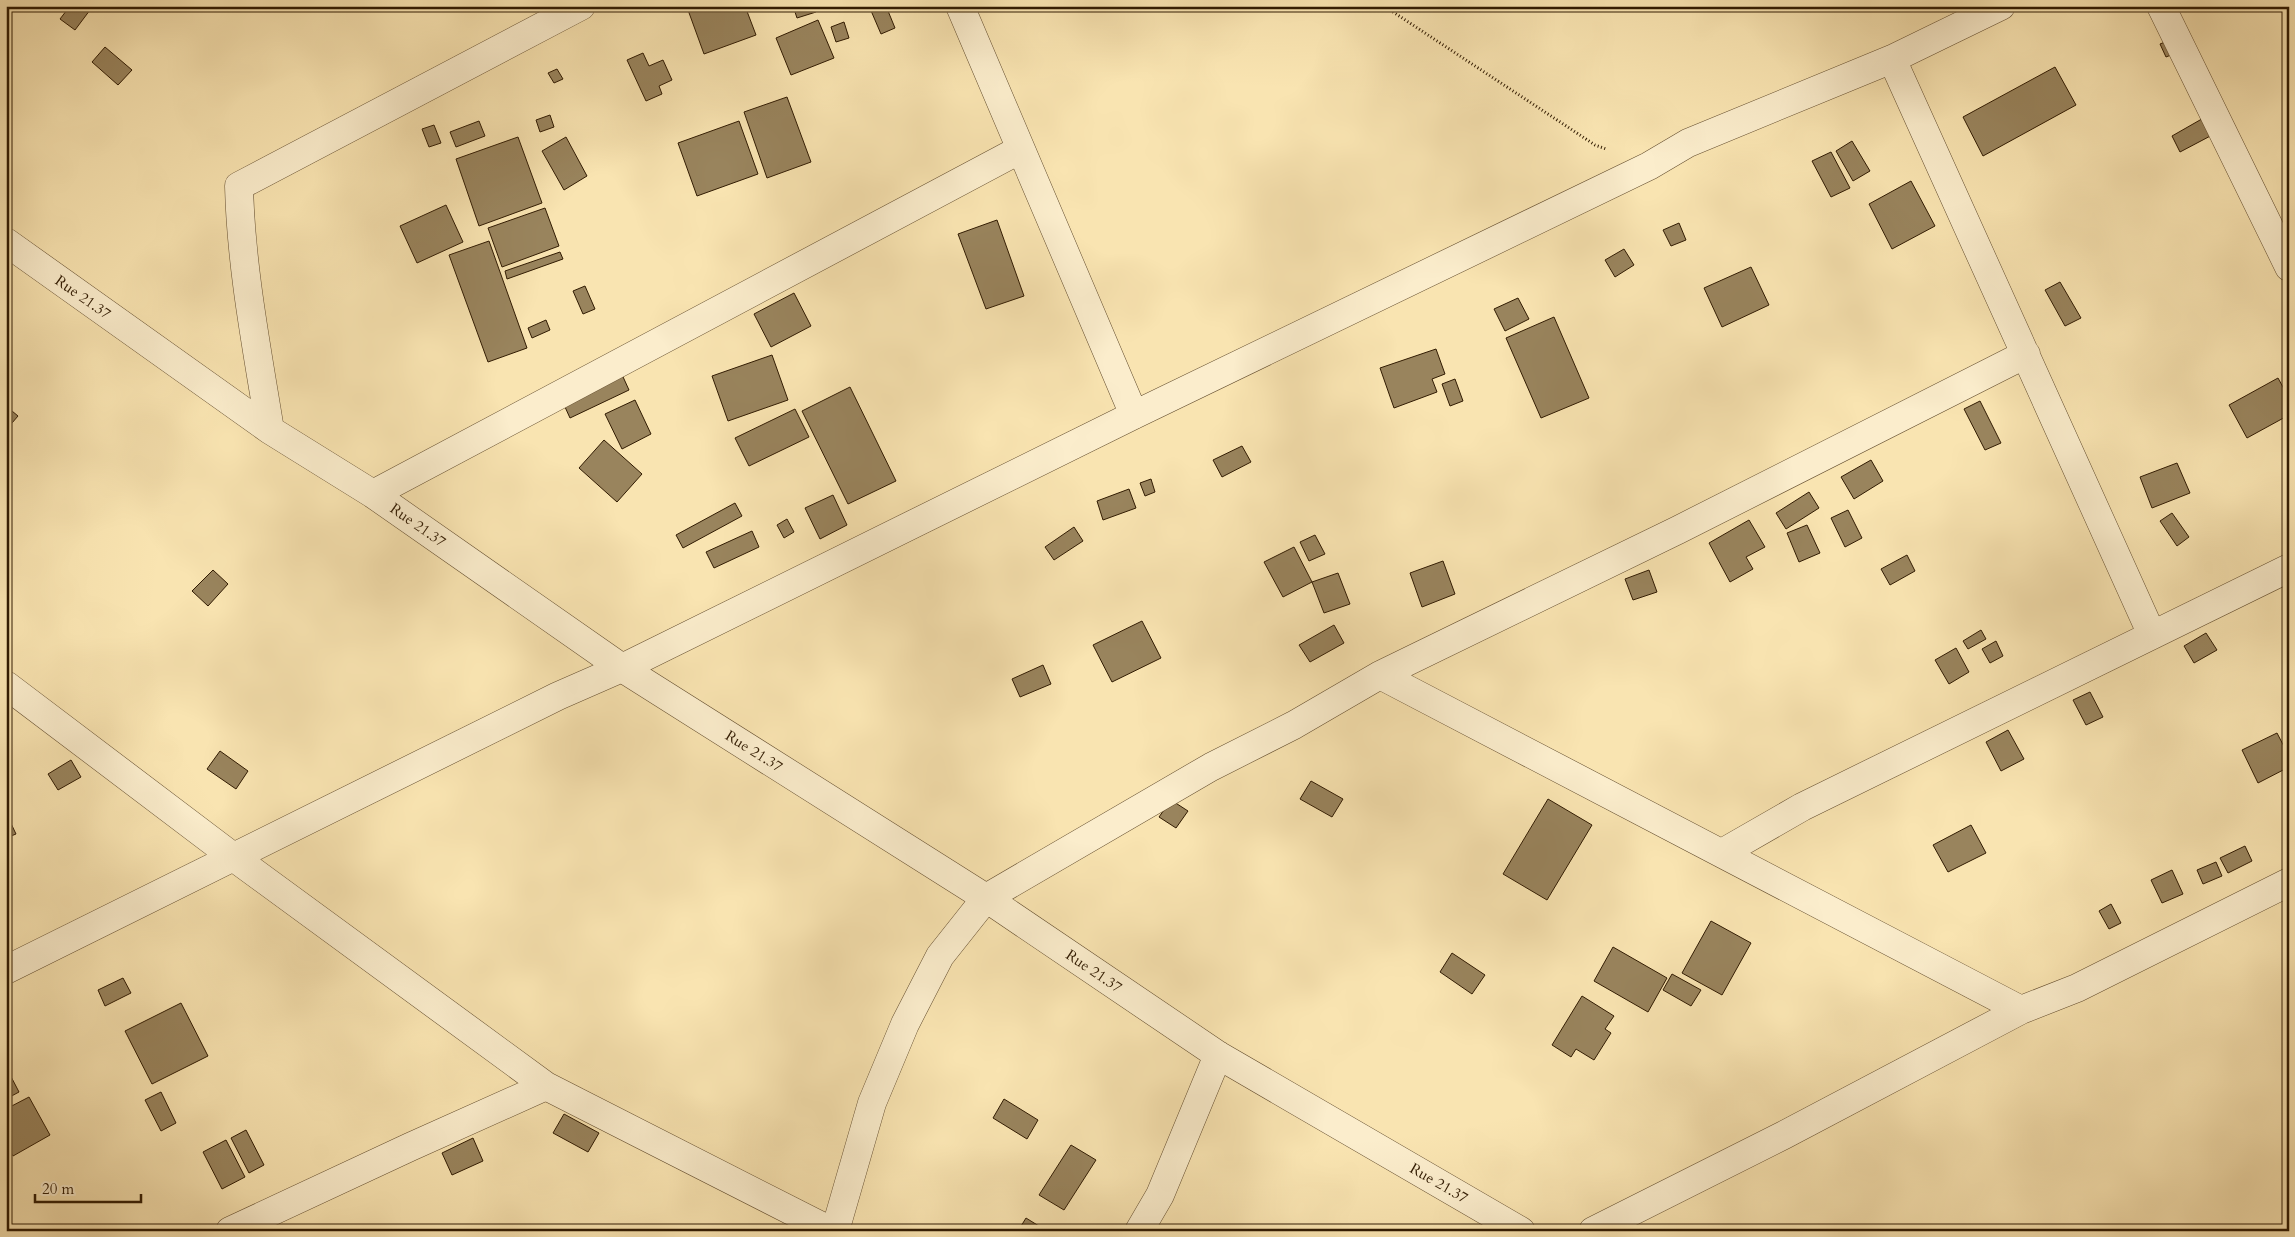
<svg xmlns="http://www.w3.org/2000/svg" width="2295" height="1237" font-family="Cardo,serif">
	<style>
		.building { fill: #99845d; stroke: #311b02 }
		.lines { fill: none; stroke-linecap: round; stroke-linejoin: round }
		.minor-casing { stroke: #634d2e; stroke-width: 29 }
		.path { stroke: #311b02; stroke-width: 3; stroke-dasharray: 1 2.5; stroke-linecap: butt }
		.minor { stroke: #fbedcc; stroke-width: 28 }
		.labels { text-anchor: middle; dominant-baseline: central; stroke-width: 5; stroke-linejoin: round; paint-order: stroke }
		.street-label { font-size: 15px; fill: #311b02; stroke: #fbedcc }
	</style>
	<rect width="100%" height="100%" fill="#f9e4b1"/>
	<filter id="stains"><feTurbulence type="fractalNoise" baseFrequency=".004" numOctaves="4"/><feColorMatrix values="0 0 0 0 .2 0 0 0 0 .09 0 0 0 0 .02 0 0 0 .5 -.17"/></filter>
	<radialGradient id="worn" r=".72"><stop offset=".6" stop-color="#630" stop-opacity="0"/><stop offset="1" stop-color="#630" stop-opacity=".3"/></radialGradient>
	<path class="building" d="M 70,6 L 93,6 L 75,30 L 60,19 Z
		M 697,6 L 745,6 L 756,35 L 704,54 L 688,10 Z
		M 793,6 L 813,6 L 816,12 L 797,18 Z
		M 869,6 L 886,6 L 895,28 L 881,34 Z
		M 818,20 L 834,58 L 791,75 L 776,38 Z
		M 844,22 L 849,38 L 836,42 L 831,27 Z
		M 2175,38 L 2181,51 L 2166,57 L 2160,44 Z
		M 105,47 L 132,70 L 118,85 L 92,62 Z
		M 643,53 L 649,66 L 663,60 L 672,80 L 659,86 L 662,94 L 646,101 L 627,60 Z
		M 2055,67 L 2076,105 L 1983,156 L 1963,117 Z
		M 557,69 L 563,79 L 554,83 L 548,73 Z
		M 787,97 L 811,162 L 767,178 L 744,112 Z
		M 550,115 L 554,127 L 540,132 L 536,120 Z
		M 2207,116 L 2216,133 L 2180,152 L 2172,136 Z
		M 479,121 L 485,136 L 456,147 L 450,132 Z
		M 739,121 L 758,174 L 697,196 L 678,143 Z
		M 434,125 L 441,143 L 429,147 L 422,129 Z
		M 518,137 L 542,203 L 479,226 L 456,159 Z
		M 566,137 L 587,176 L 564,190 L 542,151 Z
		M 1852,141 L 1870,171 L 1853,181 L 1836,151 Z
		M 1831,152 L 1850,188 L 1831,197 L 1812,161 Z
		M 1911,181 L 1935,226 L 1892,249 L 1869,204 Z
		M 446,205 L 463,242 L 417,263 L 400,226 Z
		M 545,208 L 559,246 L 502,267 L 488,228 Z
		M 997,220 L 1024,296 L 986,309 L 958,234 Z
		M 1679,223 L 1686,240 L 1671,246 L 1663,230 Z
		M 489,241 L 527,348 L 488,362 L 449,255 Z
		M 1624,249 L 1634,265 L 1615,277 L 1605,260 Z
		M 560,252 L 563,259 L 507,279 L 505,271 Z
		M 1751,267 L 1769,305 L 1722,327 L 1704,288 Z
		M 2060,282 L 2081,318 L 2065,326 L 2045,290 Z
		M 585,286 L 595,309 L 583,314 L 573,291 Z
		M 794,293 L 811,326 L 771,347 L 754,314 Z
		M 1518,298 L 1529,319 L 1505,331 L 1494,309 Z
		M 1554,317 L 1589,398 L 1541,418 L 1506,338 Z
		M 546,320 L 550,330 L 532,338 L 528,328 Z
		M 1436,349 L 1445,374 L 1432,379 L 1437,392 L 1394,408 L 1380,368 Z
		M 772,355 L 788,400 L 728,421 L 712,376 Z
		M 619,368 L 629,390 L 570,418 L 560,396 Z
		M 2278,378 L 2289,398 L 2289,415 L 2247,438 L 2229,405 Z
		M 1455,379 L 1463,401 L 1450,406 L 1442,384 Z
		M 850,387 L 896,481 L 848,504 L 802,411 Z
		M 635,400 L 651,434 L 622,449 L 605,414 Z
		M 1980,401 L 2001,443 L 1985,450 L 1964,409 Z
		M 6,406 L 18,416 L 6,430 Z
		M 795,409 L 809,437 L 749,466 L 735,438 Z
		M 604,440 L 642,474 L 617,502 L 579,468 Z
		M 1242,446 L 1251,462 L 1222,477 L 1213,460 Z
		M 1871,460 L 1883,481 L 1854,499 L 1841,477 Z
		M 2177,463 L 2190,493 L 2152,508 L 2140,477 Z
		M 1151,479 L 1155,492 L 1145,496 L 1140,483 Z
		M 1129,489 L 1136,508 L 1103,520 L 1097,501 Z
		M 1809,492 L 1819,508 L 1786,529 L 1776,513 Z
		M 833,495 L 847,525 L 820,539 L 805,508 Z
		M 735,503 L 742,516 L 683,548 L 676,535 Z
		M 1848,510 L 1862,538 L 1845,547 L 1831,518 Z
		M 2172,513 L 2189,537 L 2177,546 L 2160,521 Z
		M 787,519 L 794,532 L 784,538 L 777,525 Z
		M 1749,520 L 1765,547 L 1746,557 L 1753,569 L 1730,582 L 1709,543 Z
		M 1807,525 L 1820,553 L 1799,562 L 1787,533 Z
		M 1074,527 L 1083,541 L 1054,560 L 1045,547 Z
		M 752,531 L 759,547 L 714,568 L 706,552 Z
		M 1315,535 L 1325,554 L 1309,561 L 1300,542 Z
		M 1294,547 L 1312,582 L 1283,597 L 1264,562 Z
		M 1907,555 L 1915,571 L 1890,585 L 1881,569 Z
		M 1443,561 L 1455,594 L 1422,607 L 1410,573 Z
		M 213,570 L 228,584 L 208,606 L 192,591 Z
		M 1649,570 L 1657,592 L 1633,600 L 1625,579 Z
		M 1338,573 L 1350,604 L 1324,613 L 1312,582 Z
		M 1142,621 L 1161,658 L 1112,682 L 1093,645 Z
		M 1334,625 L 1344,643 L 1310,662 L 1299,645 Z
		M 1981,630 L 1986,639 L 1968,649 L 1963,641 Z
		M 2206,633 L 2217,650 L 2194,663 L 2184,646 Z
		M 1996,641 L 2003,656 L 1990,663 L 1982,649 Z
		M 1956,648 L 1969,672 L 1949,684 L 1935,660 Z
		M 1043,665 L 1051,684 L 1020,697 L 1012,679 Z
		M 2090,692 L 2103,717 L 2086,725 L 2073,700 Z
		M 2008,730 L 2024,759 L 2001,771 L 1986,742 Z
		M 2277,733 L 2289,756 L 2289,767 L 2258,783 L 2242,750 Z
		M 220,751 L 248,771 L 236,789 L 207,769 Z
		M 71,760 L 81,777 L 58,790 L 48,774 Z
		M 1311,781 L 1343,799 L 1332,817 L 1300,799 Z
		M 1548,799 L 1592,825 L 1547,900 L 1503,874 Z
		M 1171,800 L 1188,811 L 1176,828 L 1159,817 Z
		M 6,813 L 16,834 L 6,838 Z
		M 1971,825 L 1986,853 L 1948,872 L 1933,845 Z
		M 2245,846 L 2252,861 L 2228,873 L 2220,858 Z
		M 2216,862 L 2222,876 L 2203,884 L 2197,870 Z
		M 2172,870 L 2183,894 L 2162,903 L 2151,880 Z
		M 2111,904 L 2121,923 L 2109,929 L 2099,911 Z
		M 1711,921 L 1751,943 L 1722,995 L 1682,973 Z
		M 1613,947 L 1667,978 L 1648,1012 L 1594,981 Z
		M 1452,953 L 1485,975 L 1472,994 L 1440,972 Z
		M 1672,974 L 1701,990 L 1691,1006 L 1663,990 Z
		M 123,978 L 131,993 L 105,1006 L 98,990 Z
		M 1582,996 L 1614,1016 L 1605,1029 L 1611,1033 L 1594,1060 L 1576,1049 L 1571,1057 L 1552,1045 Z
		M 181,1003 L 208,1056 L 152,1084 L 125,1031 Z
		M 6,1067 L 19,1092 L 6,1099 Z
		M 161,1092 L 176,1123 L 161,1131 L 145,1100 Z
		M 29,1097 L 50,1135 L 13,1156 L 6,1144 L 6,1109 Z
		M 1004,1099 L 1038,1120 L 1027,1139 L 993,1118 Z
		M 564,1114 L 599,1133 L 588,1152 L 553,1133 Z
		M 246,1130 L 264,1165 L 249,1173 L 231,1138 Z
		M 473,1138 L 483,1161 L 452,1175 L 442,1153 Z
		M 226,1140 L 245,1177 L 222,1189 L 203,1152 Z
		M 1071,1145 L 1096,1160 L 1064,1210 L 1039,1195 Z
		M 1026,1218 L 1047,1231 L 1018,1231 Z"/>
	<g class="lines">
		<defs>
			<path id="minor" d="M 960,6 L 1134,415
				M 2161,6 L 2289,267
				M 1892,59 L 2152,635
				M 6,242 L 270,430 L 373,494 L 622,668 L 986,898 L 1218,1055 L 1521,1231
				M 270,430 C 257,349 241,268 239,186 L 581,6
				M 373,494 L 1021,149
				M 1380,675 L 2021,1010
				M 6,685 L 232,856 L 546,1086 L 831,1231
				M 1722,853 L 1802,807 L 2289,568
				M 6,970 L 558,696 L 622,668 L 1134,415 L 1649,166 L 1688,143 L 1892,59 L 2001,6
				M 230,1231 L 410,1147 L 546,1086
				M 835,1231 L 872,1103 L 905,1024 L 940,956 L 986,898 L 1211,767 L 1294,725 L 1380,675 L 1678,530 L 2026,354
				M 1139,1231 L 1160,1195 L 1218,1055
				M 1593,1231 L 1784,1135 L 2021,1010 L 2077,988 L 2289,882"/>
		</defs>
		<use href="#minor" class="minor-casing"/>
		<path class="path" d="M 1384,6 L 1595,145 L 1606,149"/>
		<use href="#minor" class="minor"/>
	</g>
	<g class="labels">
		<g class="street-label">
			<text transform="translate(83 297) rotate(35)">Rue 21.37</text>
			<text transform="translate(418 525) rotate(35)">Rue 21.37</text>
			<text transform="translate(754 751) rotate(32)">Rue 21.37</text>
			<text transform="translate(1094 971) rotate(34)">Rue 21.37</text>
			<text transform="translate(1439 1183) rotate(30)">Rue 21.37</text>
		</g>
	</g>
	<rect width="2295" height="1237" fill="none" stroke="#f9e4b1" stroke-width="25"/>
	<rect x="8" y="8" width="2280" height="1222" fill="none" stroke="#311b02" stroke-width="2.5"/>
	<rect x="12" y="12" width="2270" height="1212" fill="none" stroke="#311b02"/>
	<path d="M35 1194v8h106v-8" fill="none" stroke="#311b02" stroke-width="2.5"/>
	<text x="42" y="1194" font-size="15" fill="#311b02" stroke="#fbedcc" stroke-width="4" paint-order="stroke">20 m</text>
	<rect width="100%" height="100%" filter="url(#stains)"/>
	<rect width="100%" height="100%" fill="url(#worn)"/>
</svg>
